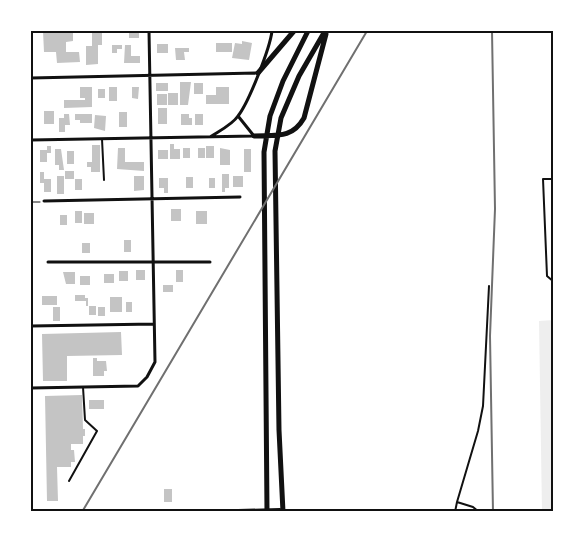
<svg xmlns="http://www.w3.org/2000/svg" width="585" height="543" font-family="Bitter,serif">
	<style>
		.green { fill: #eee }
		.building { fill: #c4c4c4 }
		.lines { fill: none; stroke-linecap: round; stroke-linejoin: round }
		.path { stroke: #111; stroke-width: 1 }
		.service { stroke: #111; stroke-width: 2 }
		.minor { stroke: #111; stroke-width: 3 }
		.primary { stroke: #111; stroke-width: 5 }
		.rail { stroke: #707070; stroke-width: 2 }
		.neatline { fill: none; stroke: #111; stroke-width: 2 }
	</style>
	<rect width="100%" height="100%" fill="#fff"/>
	<path class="green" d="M 554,320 L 554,512 L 542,512 L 539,321 Z"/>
	<path class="building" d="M 43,31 L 73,33 L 73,41 L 66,42 L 66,52 L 79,52 L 80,62 L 57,63 L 56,52 L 44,52 Z
		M 92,31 L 102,31 L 102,45 L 98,45 L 98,64 L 86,65 L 86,46 L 92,46 Z
		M 129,31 L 139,31 L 139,38 L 129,38 Z
		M 242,41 L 252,43 L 249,60 L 232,58 L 235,43 L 242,44 Z
		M 216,43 L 232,43 L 232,52 L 216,52 Z
		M 157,44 L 168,44 L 168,53 L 157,53 Z
		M 112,45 L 122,45 L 122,49 L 117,49 L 117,53 L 112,53 Z
		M 125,45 L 131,45 L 131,56 L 140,56 L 140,63 L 124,63 Z
		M 175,48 L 189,48 L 189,52 L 184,52 L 185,60 L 176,60 Z
		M 180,82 L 191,82 L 188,105 L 180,105 Z
		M 156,83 L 168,83 L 168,91 L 156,91 Z
		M 194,83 L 203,83 L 203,94 L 194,94 Z
		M 80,87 L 92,87 L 92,107 L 64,108 L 64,100 L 85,100 L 85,98 L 80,98 Z
		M 109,87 L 117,87 L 117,101 L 109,101 Z
		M 132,87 L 139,87 L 138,99 L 132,98 Z
		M 216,87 L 229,87 L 229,104 L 206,104 L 206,95 L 216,95 Z
		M 98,89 L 105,89 L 105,98 L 98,98 Z
		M 168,93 L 178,93 L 178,105 L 168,105 Z
		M 157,94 L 167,94 L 167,105 L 157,105 Z
		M 158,108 L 167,108 L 167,124 L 158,124 Z
		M 44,111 L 54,111 L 54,124 L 44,124 Z
		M 119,112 L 127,112 L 127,127 L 119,127 Z
		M 64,114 L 69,114 L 70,125 L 65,125 L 65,132 L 59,132 L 59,118 L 64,118 Z
		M 75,114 L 92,114 L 92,123 L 80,123 L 80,120 L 75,120 Z
		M 181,114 L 189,114 L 189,118 L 192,118 L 192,125 L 181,125 Z
		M 195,114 L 203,114 L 203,125 L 195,125 Z
		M 95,115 L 106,116 L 105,131 L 94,128 Z
		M 170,144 L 174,144 L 174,149 L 180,149 L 180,159 L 170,159 Z
		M 92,145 L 100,145 L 100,172 L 91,172 L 91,167 L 87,167 L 87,162 L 92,162 Z
		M 47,146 L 51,146 L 51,153 L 47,153 L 47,162 L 40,162 L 40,150 L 47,150 Z
		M 206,146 L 214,146 L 214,158 L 206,158 Z
		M 118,148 L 125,148 L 125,162 L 144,162 L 144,171 L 117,169 Z
		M 183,148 L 190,148 L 190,158 L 183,158 Z
		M 198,148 L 205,148 L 205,158 L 198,158 Z
		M 220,148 L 230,150 L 230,165 L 220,165 Z
		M 55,149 L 61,149 L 64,170 L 59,170 L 59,165 L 55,165 Z
		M 244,149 L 251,149 L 251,172 L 244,172 Z
		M 158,150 L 168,150 L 168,159 L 158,159 Z
		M 67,151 L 74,151 L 74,164 L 67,164 Z
		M 65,171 L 74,171 L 74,179 L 65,179 Z
		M 40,172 L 44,172 L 44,179 L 51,179 L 51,192 L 44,192 L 44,183 L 40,183 Z
		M 222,174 L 229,174 L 229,188 L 225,188 L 225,192 L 222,192 Z
		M 57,176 L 64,176 L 64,194 L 57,194 Z
		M 134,176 L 144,176 L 144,190 L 134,191 Z
		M 233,176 L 243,176 L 243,187 L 233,187 Z
		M 186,177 L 193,177 L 193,188 L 186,188 Z
		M 159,178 L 168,178 L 168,193 L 164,193 L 164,188 L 159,188 Z
		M 209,178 L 215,178 L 215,188 L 209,188 Z
		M 75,179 L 82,179 L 82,190 L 75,190 Z
		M 171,209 L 181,209 L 181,221 L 171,221 Z
		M 75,211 L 82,211 L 82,223 L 75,223 Z
		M 196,211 L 207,211 L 207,224 L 196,224 Z
		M 84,213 L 94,213 L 94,224 L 84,224 Z
		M 60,215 L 67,215 L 67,225 L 60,225 Z
		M 124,240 L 131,240 L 131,252 L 124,252 Z
		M 82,243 L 90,243 L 90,253 L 82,253 Z
		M 136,270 L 145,270 L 145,280 L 136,280 Z
		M 176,270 L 183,270 L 183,282 L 176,282 Z
		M 119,271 L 128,271 L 128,281 L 119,281 Z
		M 63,272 L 75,272 L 75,284 L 66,284 Z
		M 104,274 L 114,274 L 114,283 L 104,283 Z
		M 80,276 L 90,276 L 90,285 L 80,285 Z
		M 163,285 L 173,285 L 173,292 L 163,292 Z
		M 75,295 L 85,295 L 85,298 L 88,298 L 88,306 L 86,306 L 86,301 L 75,301 Z
		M 42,296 L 57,296 L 57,305 L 42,305 Z
		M 110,297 L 122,297 L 122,312 L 110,312 Z
		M 126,302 L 132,302 L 132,312 L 126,312 Z
		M 89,306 L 96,306 L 96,315 L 89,315 Z
		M 53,307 L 60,307 L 60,321 L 53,321 Z
		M 98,307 L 105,307 L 105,316 L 98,316 Z
		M 121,332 L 122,355 L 67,356 L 67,381 L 43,381 L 42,334 Z
		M 93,358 L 97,358 L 97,361 L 106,361 L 107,371 L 104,371 L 104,376 L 93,376 Z
		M 82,395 L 83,429 L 85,429 L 85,436 L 83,436 L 83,444 L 71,444 L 71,450 L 74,450 L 75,462 L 71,462 L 71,467 L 57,467 L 58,501 L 47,501 L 45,396 Z
		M 89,400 L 104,400 L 104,409 L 89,409 Z
		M 164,489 L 172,489 L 172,502 L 164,502 Z"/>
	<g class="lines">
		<path class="path" d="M 31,202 L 40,202"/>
		<path class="service" d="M 102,139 L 104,180
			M 554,179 L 543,179 L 547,276 L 554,282
			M 69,481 L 97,431 L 85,420 L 83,387
			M 457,502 L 478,431 L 483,406 L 489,286
			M 163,512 L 280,509
			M 455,512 L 457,502 L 473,507 L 479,512"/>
		<path class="minor" d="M 31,78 L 258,73
			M 238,116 L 254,136
			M 210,137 C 219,131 232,125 238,116 C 249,102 270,48 272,31
			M 31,140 L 254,136
			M 44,201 L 240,197
			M 48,262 L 210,262
			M 31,326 L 154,324
			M 31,388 L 138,386 L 147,377 L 155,362 L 149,31"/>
		<path class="primary" d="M 258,73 L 294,31
			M 254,136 C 276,135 292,139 304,118 L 326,34
			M 267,512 L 264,152 L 270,116 L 283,81 L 308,31
			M 283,512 L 279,430 L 275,151 L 281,118 L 299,76 L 325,31"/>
		<path class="rail" d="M 492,31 L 495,209 L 490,336 L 493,512
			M 82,512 L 367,31"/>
	</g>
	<rect width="585" height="543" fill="none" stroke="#ffffff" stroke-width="65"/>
	<rect x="32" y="32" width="520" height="478" class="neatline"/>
</svg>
